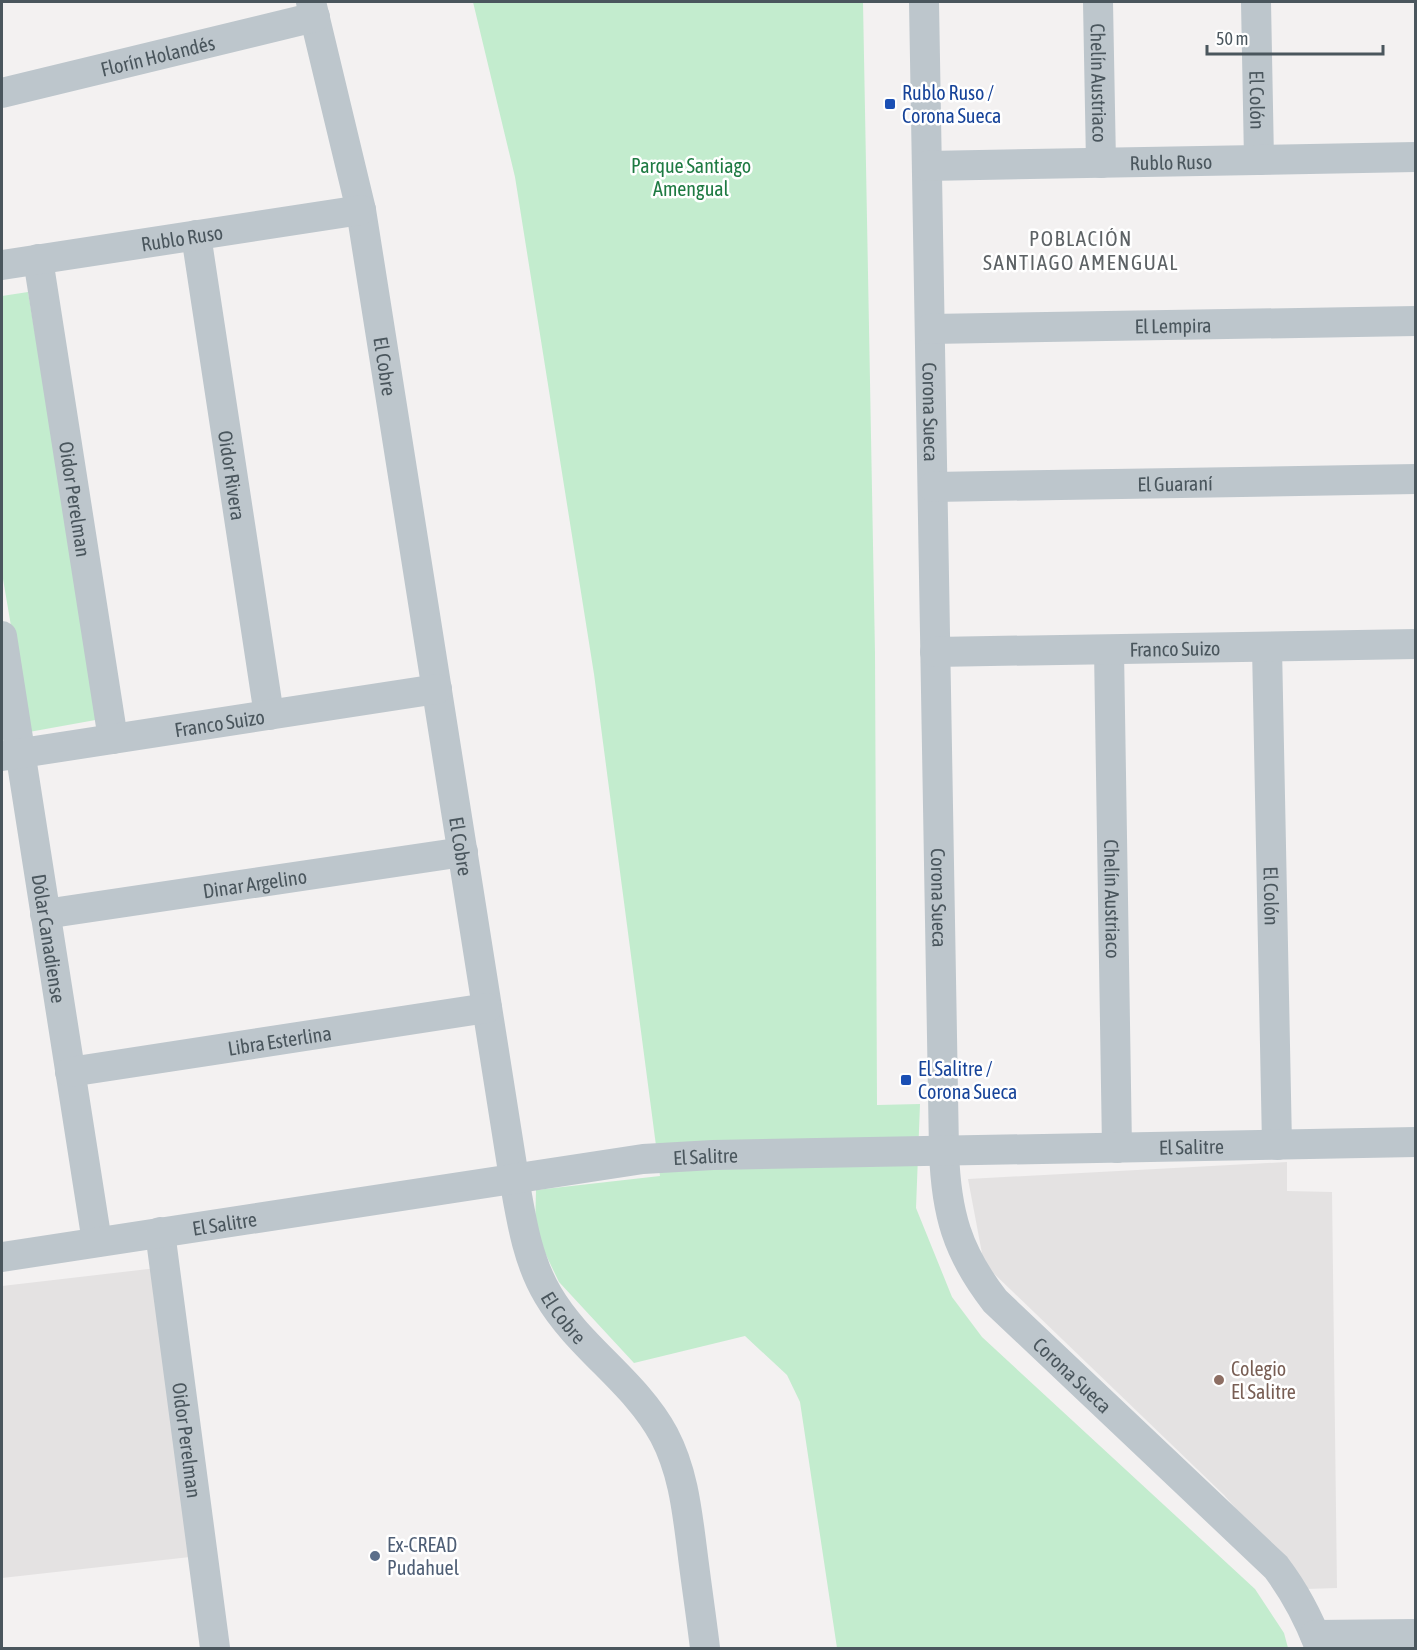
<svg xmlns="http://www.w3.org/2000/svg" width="1417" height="1650" font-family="'Asap Condensed',sans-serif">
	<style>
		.education { fill: #e4e2e2 }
		.green { fill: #c3ecce }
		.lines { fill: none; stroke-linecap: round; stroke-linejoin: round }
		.minor { stroke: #bdc6cc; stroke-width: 30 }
		.transit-dot { fill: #1a4fb4; stroke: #fff; stroke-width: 2 }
		.education-dot { fill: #8d6e63; stroke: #fff; stroke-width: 2 }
		.service-dot { fill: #5c6f8a; stroke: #fff; stroke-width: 2 }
		.labels { text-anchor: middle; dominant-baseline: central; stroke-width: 5; stroke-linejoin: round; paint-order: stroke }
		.street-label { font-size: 20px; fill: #4a565d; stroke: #fff }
		.transit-label { font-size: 20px; fill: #164399; stroke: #fff; text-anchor: start }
		.park-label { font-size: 20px; fill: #1e7a42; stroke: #fff }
		.education-label { font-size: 20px; fill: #785e54; stroke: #fff; text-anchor: start }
		.service-label { font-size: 20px; fill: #4e5e75; stroke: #fff; text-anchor: start }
		.neighbourhood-label { font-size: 21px; letter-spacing: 1.5px; fill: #5d6265; stroke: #fff }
	</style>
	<rect width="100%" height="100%" fill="#f3f1f1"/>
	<path class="education" d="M 1287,1162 L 1287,1191 L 1332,1192 L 1337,1588 L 1306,1589 L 1224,1495 L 984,1264 L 968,1179 Z
		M 157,1268 L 190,1557 L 2,1578 L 2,1286 Z"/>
	<path class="green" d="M 473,2 L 863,2 L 875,653 L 877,1105 L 920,1104 L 916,1208 L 952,1297 L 982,1337 L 1255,1589 L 1284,1633 L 1288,1648 L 837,1648 L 800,1402 L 787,1375 L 745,1336 L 634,1363 L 559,1282 L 535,1232 L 536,1190 L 660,1176 L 594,674 L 515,177 Z
		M 28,292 L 101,719 L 29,732 L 2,573 L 2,296 Z"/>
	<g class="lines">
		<g class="minor">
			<path id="s1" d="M 311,2 L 361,210 L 514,1178 C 521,1218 527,1260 548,1295 C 579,1348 635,1381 664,1435 C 683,1471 687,1510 692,1549 C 696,1582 701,1615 705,1648"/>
			<path id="s2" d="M 924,2 L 944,1151 C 946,1213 957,1252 995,1301 L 1276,1567 C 1295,1592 1309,1619 1320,1648"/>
			<path id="s3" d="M 1098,2 L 1101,163"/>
			<path id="s4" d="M 1256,2 L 1259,160"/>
			<path id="s5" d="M 2,93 L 315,17"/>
			<path id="s6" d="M 927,166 L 1416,157"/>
			<path id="s7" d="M 196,235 L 269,715"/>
			<path id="s8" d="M 38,259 L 113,739"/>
			<path id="s9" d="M 2,265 L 361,210"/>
			<path id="s10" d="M 930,329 L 1416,321"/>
			<path id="s11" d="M 933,487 L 1416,479"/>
			<path id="s12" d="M 2,636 L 97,1242"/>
			<path id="s13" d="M 1267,647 L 1277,1145"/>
			<path id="s14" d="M 1109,650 L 1117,1148"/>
			<path id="s15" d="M 935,652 L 1416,644"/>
			<path id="s16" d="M 2,756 L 437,689"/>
			<path id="s17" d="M 45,914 L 463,852"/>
			<path id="s18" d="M 70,1072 L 487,1008"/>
			<path id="s19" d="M 160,1232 L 215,1648"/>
			<path id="s20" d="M 2,1257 L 643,1159 L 713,1155 L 1416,1142"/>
			<path d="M 1315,1635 L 1416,1634"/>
		</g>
	</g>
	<g class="transit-dot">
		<rect x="884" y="98" width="12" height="12" rx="3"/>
		<rect x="900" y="1074" width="12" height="12" rx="3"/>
	</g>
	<circle class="education-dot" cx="1219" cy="1380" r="6"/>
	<circle class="service-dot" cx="375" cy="1556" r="6"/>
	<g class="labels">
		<g class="street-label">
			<text stroke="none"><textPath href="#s5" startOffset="160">Florín Holandés</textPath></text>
			<text stroke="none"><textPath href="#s3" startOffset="81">Chelín Austriaco</textPath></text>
			<text stroke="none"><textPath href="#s4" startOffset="98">El Colón</textPath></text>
			<text stroke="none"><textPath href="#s6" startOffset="244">Rublo Ruso</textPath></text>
			<text stroke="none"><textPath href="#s9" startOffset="182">Rublo Ruso</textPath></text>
			<text stroke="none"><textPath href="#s10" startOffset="243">El Lempira</textPath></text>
			<text stroke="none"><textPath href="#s1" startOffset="372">El Cobre</textPath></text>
			<text stroke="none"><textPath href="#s2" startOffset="410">Corona Sueca</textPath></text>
			<text stroke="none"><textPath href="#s7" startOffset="243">Oidor Rivera</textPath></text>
			<text stroke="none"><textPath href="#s11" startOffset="242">El Guaraní</textPath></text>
			<text stroke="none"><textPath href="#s8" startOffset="243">Oidor Perelman</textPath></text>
			<text stroke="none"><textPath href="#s15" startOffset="240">Franco Suizo</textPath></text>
			<text stroke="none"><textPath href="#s16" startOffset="220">Franco Suizo</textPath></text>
			<text stroke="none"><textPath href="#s1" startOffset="858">El Cobre</textPath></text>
			<text stroke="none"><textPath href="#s17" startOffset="212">Dinar Argelino</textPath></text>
			<text stroke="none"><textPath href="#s13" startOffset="249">El Colón</textPath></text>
			<text stroke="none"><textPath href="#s2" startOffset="896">Corona Sueca</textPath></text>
			<text stroke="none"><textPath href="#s14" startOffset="249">Chelín Austriaco</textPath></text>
			<text stroke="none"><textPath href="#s12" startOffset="306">Dólar Canadiense</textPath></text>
			<text stroke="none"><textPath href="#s18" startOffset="212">Libra Esterlina</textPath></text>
			<text stroke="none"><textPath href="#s20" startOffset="1197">El Salitre</textPath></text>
			<text stroke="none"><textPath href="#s20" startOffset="711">El Salitre</textPath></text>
			<text stroke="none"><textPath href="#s20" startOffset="225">El Salitre</textPath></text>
			<text stroke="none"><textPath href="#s1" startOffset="1344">El Cobre</textPath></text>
			<text stroke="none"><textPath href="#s2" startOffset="1418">Corona Sueca</textPath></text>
			<text stroke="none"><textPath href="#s19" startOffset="210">Oidor Perelman</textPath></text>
		</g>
		<g class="transit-label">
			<text x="902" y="92">Rublo Ruso /<tspan x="902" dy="23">Corona Sueca</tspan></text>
			<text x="918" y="1068">El Salitre /<tspan x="918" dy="23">Corona Sueca</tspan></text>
		</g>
		<g class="park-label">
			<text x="691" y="165">Parque Santiago<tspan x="691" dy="23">Amengual</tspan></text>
		</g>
		<g class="education-label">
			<text x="1231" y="1368">Colegio<tspan x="1231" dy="23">El Salitre</tspan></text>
		</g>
		<g class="service-label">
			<text x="387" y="1544">Ex-CREAD<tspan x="387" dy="23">Pudahuel</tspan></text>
		</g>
		<g class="neighbourhood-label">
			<text x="1081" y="238">POBLACIÓN<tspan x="1081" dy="24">SANTIAGO AMENGUAL</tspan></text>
		</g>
	</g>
	<rect width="1417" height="1650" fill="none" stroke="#4a565d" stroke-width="6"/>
	<path d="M1207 45v9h176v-9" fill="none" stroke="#4a565d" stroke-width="3"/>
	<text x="1216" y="45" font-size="18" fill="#4a565d" stroke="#ffffff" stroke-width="4.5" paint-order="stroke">50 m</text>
</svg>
